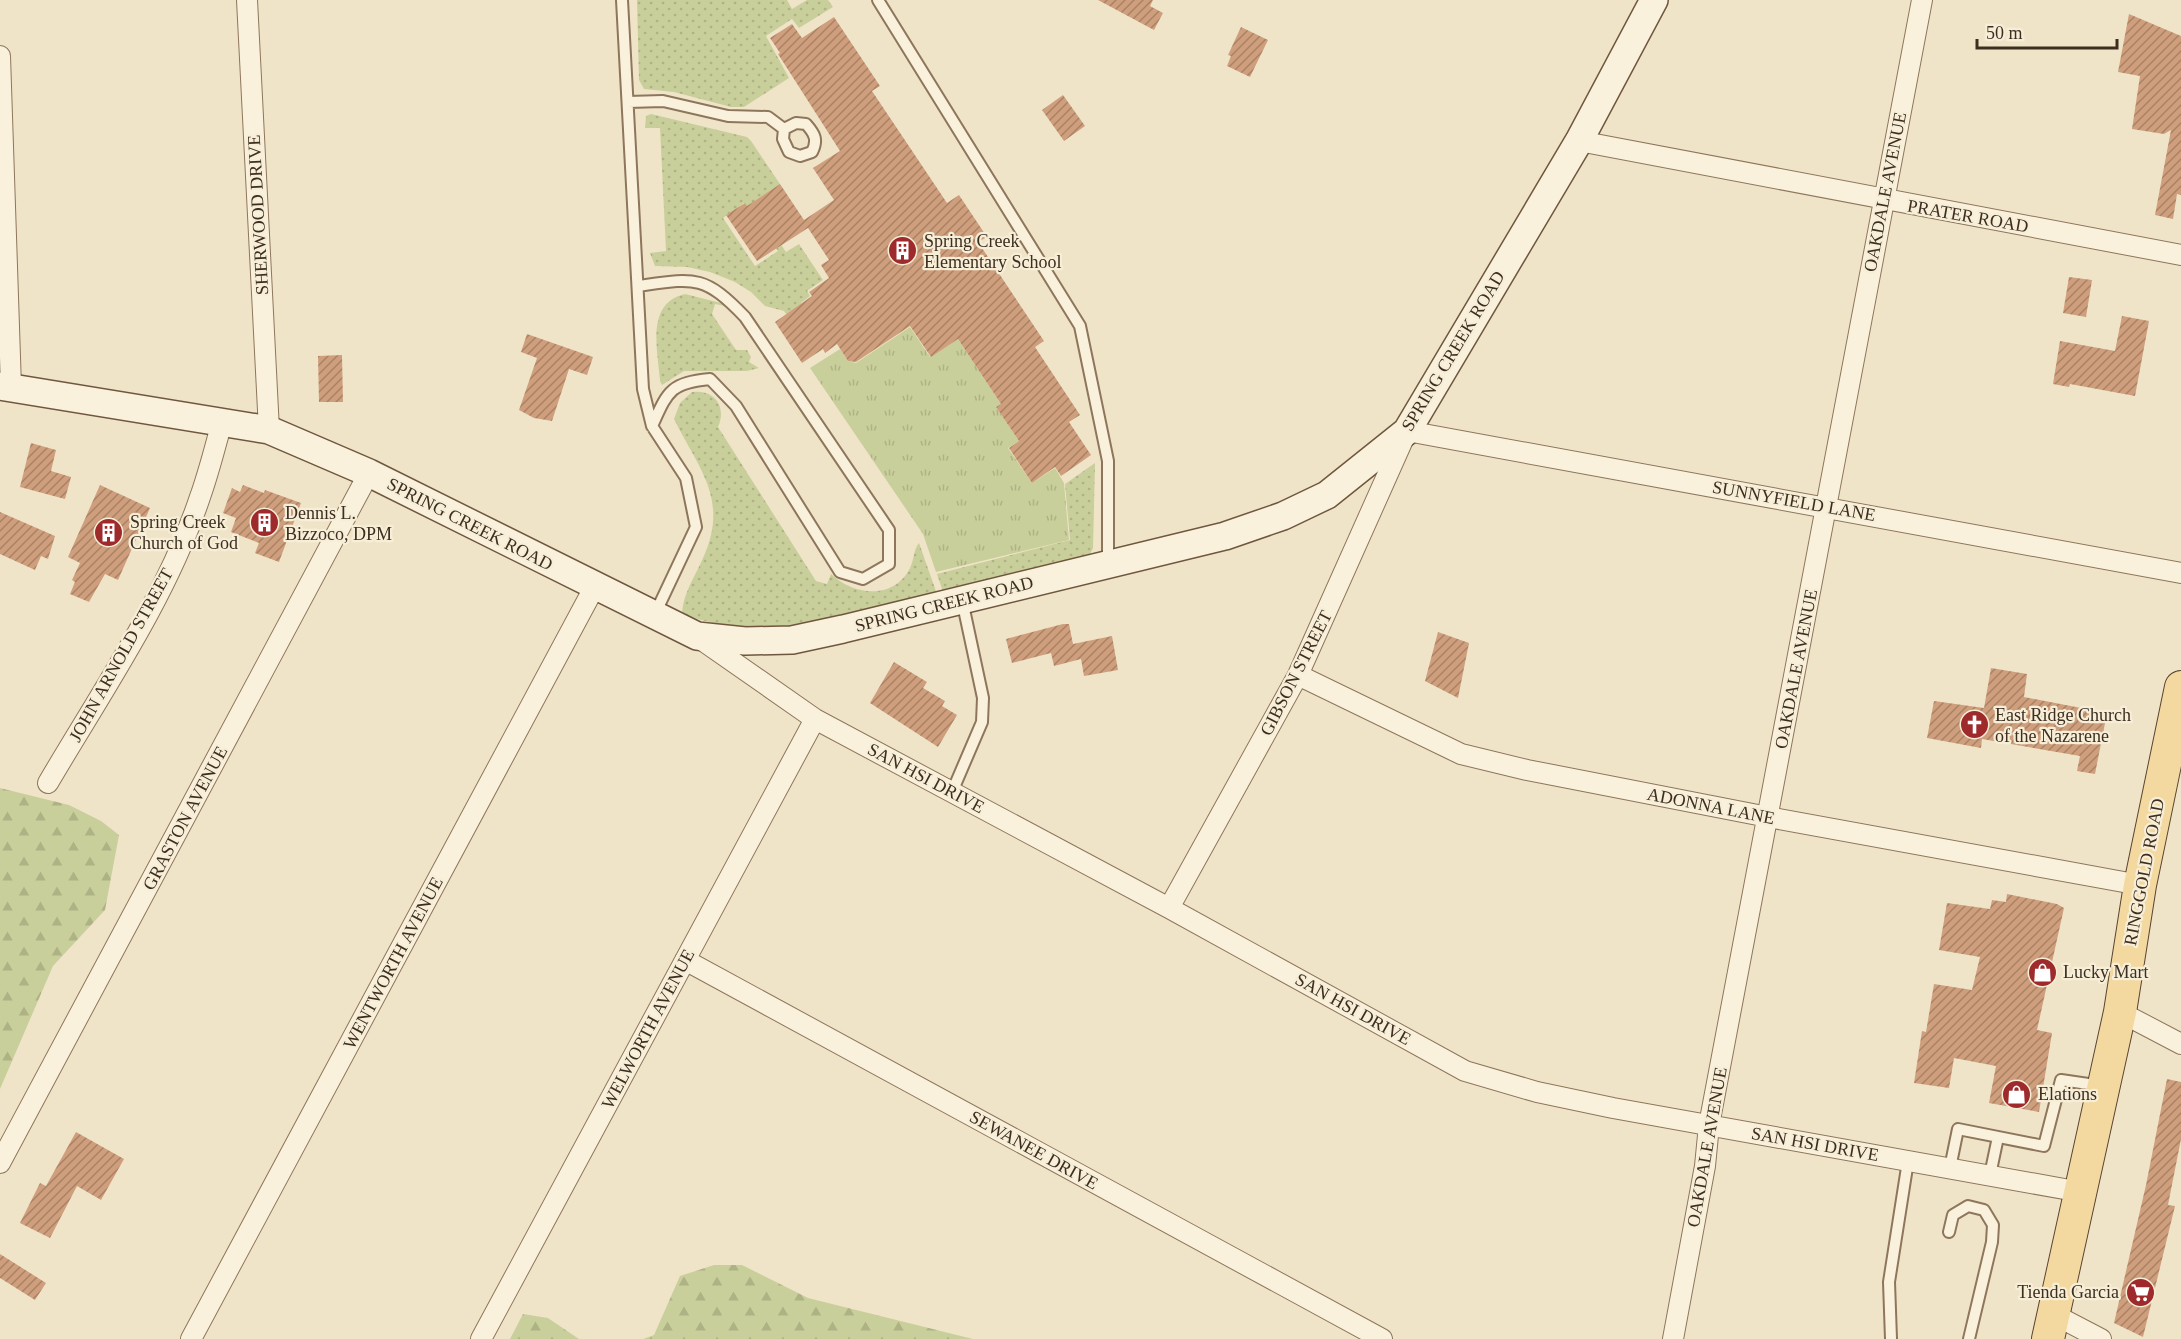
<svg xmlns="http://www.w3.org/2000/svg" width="2181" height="1339" font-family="Georgia,serif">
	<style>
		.grass { fill: url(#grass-dots) }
		.forest { fill: url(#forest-firs) }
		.park { fill: url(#park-tufts) }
		.building { fill: url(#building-hatch) }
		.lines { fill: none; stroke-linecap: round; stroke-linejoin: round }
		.lane-casing { stroke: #8d765c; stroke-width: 14 }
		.street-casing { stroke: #8d765c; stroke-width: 22 }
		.secondary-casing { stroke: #6f573f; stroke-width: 30 }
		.primary-casing { stroke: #5b4430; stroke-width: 34 }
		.lane { stroke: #faf1dc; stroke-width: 10 }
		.street { stroke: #faf1dc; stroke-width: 20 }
		.secondary { stroke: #faf1dc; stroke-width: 27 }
		.primary { stroke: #f3d9a0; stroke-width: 32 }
		.labels { text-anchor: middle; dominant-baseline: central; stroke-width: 4.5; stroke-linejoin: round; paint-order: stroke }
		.street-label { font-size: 18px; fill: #3d2e20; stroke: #f7eed8 }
		.poi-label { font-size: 18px; fill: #3d2e20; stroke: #f7eed8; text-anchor: start }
	</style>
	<defs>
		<pattern id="grass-dots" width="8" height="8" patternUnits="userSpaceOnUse" patternTransform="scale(1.5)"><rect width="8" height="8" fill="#c9cf9b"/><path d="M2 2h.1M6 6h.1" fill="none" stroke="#aeb285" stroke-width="1.8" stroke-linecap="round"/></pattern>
		<pattern id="forest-firs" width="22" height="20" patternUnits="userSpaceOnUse" patternTransform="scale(1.5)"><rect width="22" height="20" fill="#c9cf9b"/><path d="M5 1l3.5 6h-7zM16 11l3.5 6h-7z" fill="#aeb285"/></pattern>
		<pattern id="park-tufts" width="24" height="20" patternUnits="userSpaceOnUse" patternTransform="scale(1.5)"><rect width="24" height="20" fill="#c9cf9b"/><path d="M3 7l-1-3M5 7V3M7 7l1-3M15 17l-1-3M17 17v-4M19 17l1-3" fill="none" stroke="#aeb285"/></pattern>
		<pattern id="building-hatch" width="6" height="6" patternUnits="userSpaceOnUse" patternTransform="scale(1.5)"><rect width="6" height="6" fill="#cf9f7d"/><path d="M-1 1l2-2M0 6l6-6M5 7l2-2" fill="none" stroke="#a98266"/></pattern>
	</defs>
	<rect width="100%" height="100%" fill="#f0e4c8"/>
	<path class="grass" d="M 637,0 L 787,0 L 792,9 L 807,0 L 828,0 L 833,7 L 799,28 L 792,19 L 766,36 L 789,78 L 744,107 L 731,107 L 674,92 L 644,89 L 639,80 Z
		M 651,114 L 747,137 L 751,141 L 780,184 L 754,202 L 758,223 L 744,203 L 723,218 L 755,266 L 778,251 L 772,242 L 772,231 L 786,252 L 799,244 L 823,280 L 807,291 L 810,296 L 801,303 L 806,311 L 791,321 L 784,311 L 765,306 L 751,292 L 735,282 L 710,272 L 687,267 L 655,266 L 650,253 L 666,251 L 660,128 L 645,128 L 646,116 Z
		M 685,294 L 725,304 L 725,306 L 715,304 L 712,314 L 736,350 L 747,350 L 751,357 L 749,362 L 759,368 L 747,371 L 684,371 L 662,385 L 660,381 C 658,351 645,303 685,294 Z
		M 692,392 C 715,389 727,407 718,427 L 816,581 L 827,584 L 831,574 C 854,596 894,600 910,568 C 914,560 914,548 919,543 L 937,594 C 851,614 770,646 682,614 C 683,593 695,577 703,558 C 730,499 698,468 674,419 L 680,403 Z
		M 1095,463 L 1093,548 L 1089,556 L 943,592 L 937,574 L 1070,540 L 1065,484 Z"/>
	<path class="forest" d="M 0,788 L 69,805 L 101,821 L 119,835 L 105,910 L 53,966 L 0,1089 Z
		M 714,1265 L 742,1265 L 808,1298 L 973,1339 L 643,1339 L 654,1335 L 680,1276 Z
		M 523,1314 L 548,1318 L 579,1339 L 510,1339 Z"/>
	<path class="park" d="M 910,327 L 930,357 L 958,339 L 1001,404 L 996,407 L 1019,441 L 1008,448 L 1032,483 L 1055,468 L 1064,483 L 1069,540 L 936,572 L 923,534 L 810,368 L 840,349 L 848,361 L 856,363 Z"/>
	<path class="building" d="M 1098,0 L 1153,0 L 1150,6 L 1163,13 L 1154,30 Z
		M 2129,14 L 2181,36 L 2181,195 L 2177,194 L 2173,219 L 2155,215 L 2171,130 L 2164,134 L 2132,129 L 2140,76 L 2118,72 Z
		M 834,17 L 880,86 L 872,91 L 947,203 L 959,195 L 987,237 L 978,242 L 1044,341 L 1035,347 L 1080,415 L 1069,422 L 1091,455 L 1061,476 L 1055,467 L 1032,483 L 1009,448 L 1019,441 L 996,407 L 1001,404 L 958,339 L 931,357 L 910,326 L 856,362 L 848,361 L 837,344 L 825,353 L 823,349 L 802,363 L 775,322 L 812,296 L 809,292 L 829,278 L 821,265 L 829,260 L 808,228 L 757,261 L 726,215 L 745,203 L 747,206 L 780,184 L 804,220 L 834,200 L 813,168 L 840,151 L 778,54 L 780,53 L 770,38 L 792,24 L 802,38 Z
		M 1241,27 L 1268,40 L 1250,77 L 1227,66 L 1231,56 L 1228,55 Z
		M 1063,95 L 1085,126 L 1064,141 L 1042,110 Z
		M 2069,277 L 2092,280 L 2086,317 L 2063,313 Z
		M 2122,316 L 2149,321 L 2135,396 L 2070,384 L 2069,387 L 2053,384 L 2060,341 L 2115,351 Z
		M 527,334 L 593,357 L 587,375 L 569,369 L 552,421 L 534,418 L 519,410 L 537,358 L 521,352 Z
		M 342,355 L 343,402 L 319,402 L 318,356 Z
		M 31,443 L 56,450 L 51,471 L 71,477 L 65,499 L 20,487 Z
		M 100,485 L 150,508 L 118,580 L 105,574 L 89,602 L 70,594 L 75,582 L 72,580 L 80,563 L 68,557 Z
		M 243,485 L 264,493 L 265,490 L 301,503 L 279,562 L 255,553 L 259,543 L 231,532 L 236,518 L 223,513 L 232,488 L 240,492 Z
		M 0,512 L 55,536 L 48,559 L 41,556 L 35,570 L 0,554 Z
		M 1063,624 L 1069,624 L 1073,644 L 1112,636 L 1118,670 L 1084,676 L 1081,659 L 1054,666 L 1051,653 L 1012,663 L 1006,639 Z
		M 1438,632 L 1469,643 L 1458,698 L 1425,681 Z
		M 894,662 L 927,682 L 923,688 L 945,701 L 942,706 L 957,715 L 938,747 L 870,703 Z
		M 1991,668 L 2027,674 L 2024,697 L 2107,713 L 2095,774 L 2077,771 L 2080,756 L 1982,739 L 1981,748 L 1927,738 L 1934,701 L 1984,708 Z
		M 2007,894 L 2057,904 L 2064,908 L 2037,1030 L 2052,1033 L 2039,1112 L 1989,1103 L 1996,1066 L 1954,1058 L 1949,1088 L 1914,1083 L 1922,1031 L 1926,1032 L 1934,984 L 1972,990 L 1980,957 L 1939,950 L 1947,903 L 1990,909 L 1992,900 L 2006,902 Z
		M 2167,1079 L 2181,1082 L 2181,1139 L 2168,1205 L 2175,1206 L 2143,1337 L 2114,1323 L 2146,1185 Z
		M 76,1132 L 124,1159 L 101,1200 L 77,1186 L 50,1238 L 20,1223 L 40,1183 L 46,1186 Z
		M 0,1254 L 46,1283 L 35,1300 L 0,1278 Z"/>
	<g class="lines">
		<defs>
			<path id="lane" d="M 622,0 L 643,389 L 652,426 L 686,478 L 696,527 L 655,614
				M 878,0 L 1080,326 L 1108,461 L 1108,563
				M 628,102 L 663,101 L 728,116 L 768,117 L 784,129 L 796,123 L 806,124 C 815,134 818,140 812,152 L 800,156 L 789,152 L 783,139 L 784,129
				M 638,286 C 694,278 704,274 745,317 L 889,530 L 889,564 L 863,579 L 840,572 L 736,406 L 710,379 C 670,383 668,391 652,426
				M 952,792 L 982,722 L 983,698 L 962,600
				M 1950,1168 L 1958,1129 L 2044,1146 L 2061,1080 L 2102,1086
				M 1990,1175 L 1998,1137
				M 1949,1232 L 1953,1215 L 1968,1206 L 1984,1210 L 1993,1225 L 1992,1242 L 1969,1339
				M 1891,1339 L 1889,1282 L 1908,1161"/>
			<path id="street" d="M 247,0 L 269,430
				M 0,56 L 11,387
				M 1579,141 L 2181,255
				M 699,638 L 815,719 L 1169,908 L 1465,1071 L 1537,1092 L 1613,1108 L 2081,1192
				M 1298,675 L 1461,754 L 1527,770 L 1768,817 L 2140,885
				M 48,783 C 102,691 166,599 200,497 C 209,472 215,447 222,422
				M 1169,908 L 1298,675 L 1407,431 L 2181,573
				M 685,960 L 1382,1339
				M 2120,1012 L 2181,1044
				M 0,1163 L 369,473
				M 2055,1315 L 2101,1339
				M 191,1339 L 595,586
				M 481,1339 L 815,719
				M 1673,1339 L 1705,1166 L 1709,1125 L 1922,0"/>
			<path id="secondary" d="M 0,386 L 269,430 L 369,473 L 697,636 L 745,641 L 792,640 L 843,629 L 1225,536 L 1283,516 L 1327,495 L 1407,431 L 1579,141 L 1654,0"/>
			<path id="primary" d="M 2048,1339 L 2120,1012 L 2140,885 L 2181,687"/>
		</defs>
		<use href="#lane" class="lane-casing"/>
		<use href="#street" class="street-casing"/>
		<use href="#secondary" class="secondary-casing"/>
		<use href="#primary" class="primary-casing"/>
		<use href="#lane" class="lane"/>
		<use href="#street" class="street"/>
		<use href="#secondary" class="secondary"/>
		<use href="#primary" class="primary"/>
	</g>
	<defs>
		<symbol id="building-disc" viewBox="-11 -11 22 22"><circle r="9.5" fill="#9e2a2b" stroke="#f7eed8"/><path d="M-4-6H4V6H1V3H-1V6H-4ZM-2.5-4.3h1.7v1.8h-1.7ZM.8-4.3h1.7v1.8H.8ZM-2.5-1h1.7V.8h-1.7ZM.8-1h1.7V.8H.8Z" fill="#fff"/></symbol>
		<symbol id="church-disc" viewBox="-11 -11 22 22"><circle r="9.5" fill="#9e2a2b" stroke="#f7eed8"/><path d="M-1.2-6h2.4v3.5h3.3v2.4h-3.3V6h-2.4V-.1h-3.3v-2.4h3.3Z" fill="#fff"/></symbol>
		<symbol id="shop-disc" viewBox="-11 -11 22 22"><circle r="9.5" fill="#9e2a2b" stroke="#f7eed8"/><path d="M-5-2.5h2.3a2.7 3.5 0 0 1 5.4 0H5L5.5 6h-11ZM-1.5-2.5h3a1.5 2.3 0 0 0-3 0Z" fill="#fff"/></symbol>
		<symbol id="supermarket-disc" viewBox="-11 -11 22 22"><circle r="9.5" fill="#9e2a2b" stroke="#f7eed8"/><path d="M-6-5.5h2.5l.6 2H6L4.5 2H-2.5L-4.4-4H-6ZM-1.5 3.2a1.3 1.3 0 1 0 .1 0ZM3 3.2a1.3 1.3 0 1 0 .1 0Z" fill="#fff"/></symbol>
	</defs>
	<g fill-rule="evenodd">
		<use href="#building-disc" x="886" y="234" width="33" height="33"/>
		<use href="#building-disc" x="248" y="506" width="33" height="33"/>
		<use href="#building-disc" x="92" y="516" width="33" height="33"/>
		<use href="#church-disc" x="1958" y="708" width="33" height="33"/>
		<use href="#shop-disc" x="2026" y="956" width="33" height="33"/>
		<use href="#shop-disc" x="2000" y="1078" width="33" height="33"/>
		<use href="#supermarket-disc" x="2124" y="1276" width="33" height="33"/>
	</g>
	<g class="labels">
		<g class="street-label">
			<text transform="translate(1885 192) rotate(-79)">OAKDALE AVENUE</text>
			<text transform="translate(258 215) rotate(-93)">SHERWOOD DRIVE</text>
			<text transform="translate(1968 216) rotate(10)">PRATER ROAD</text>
			<text transform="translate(1453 351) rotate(-59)">SPRING CREEK ROAD</text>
			<text transform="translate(1794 501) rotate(10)">SUNNYFIELD LANE</text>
			<text transform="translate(470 524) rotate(27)">SPRING CREEK ROAD</text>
			<text transform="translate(944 604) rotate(-14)">SPRING CREEK ROAD</text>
			<text transform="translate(121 655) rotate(-61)">JOHN ARNOLD STREET</text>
			<text transform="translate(1796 669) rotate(-79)">OAKDALE AVENUE</text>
			<text transform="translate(1296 673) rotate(-63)">GIBSON STREET</text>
			<text transform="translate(926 778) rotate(28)">SAN HSI DRIVE</text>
			<text transform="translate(1711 806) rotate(11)">ADONNA LANE</text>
			<text transform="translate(185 818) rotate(-62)">GRASTON AVENUE</text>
			<text transform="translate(2144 872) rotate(-79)">RINGGOLD ROAD</text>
			<text transform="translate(393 963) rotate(-62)">WENTWORTH AVENUE</text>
			<text transform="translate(1353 1009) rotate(29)">SAN HSI DRIVE</text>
			<text transform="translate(648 1029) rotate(-62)">WELWORTH AVENUE</text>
			<text transform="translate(1815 1144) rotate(10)">SAN HSI DRIVE</text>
			<text transform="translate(1707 1147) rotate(-80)">OAKDALE AVENUE</text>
			<text transform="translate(1034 1150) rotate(29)">SEWANEE DRIVE</text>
		</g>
		<g class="poi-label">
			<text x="924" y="241">Spring Creek<tspan x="924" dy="21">Elementary School</tspan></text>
			<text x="285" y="513">Dennis L.<tspan x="285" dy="21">Bizzoco, DPM</tspan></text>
			<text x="130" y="522">Spring Creek<tspan x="130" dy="21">Church of God</tspan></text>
			<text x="1995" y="715">East Ridge Church<tspan x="1995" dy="21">of the Nazarene</tspan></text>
			<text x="2063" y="972">Lucky Mart</text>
			<text x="2038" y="1094">Elations</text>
			<text x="2119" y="1292" text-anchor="end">Tienda Garcia</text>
		</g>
	</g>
	<path d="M1977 39v9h140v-9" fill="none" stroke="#3d2e20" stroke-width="3"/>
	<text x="1986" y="39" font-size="18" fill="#3d2e20" stroke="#f7eed8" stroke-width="4.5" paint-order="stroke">50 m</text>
</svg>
